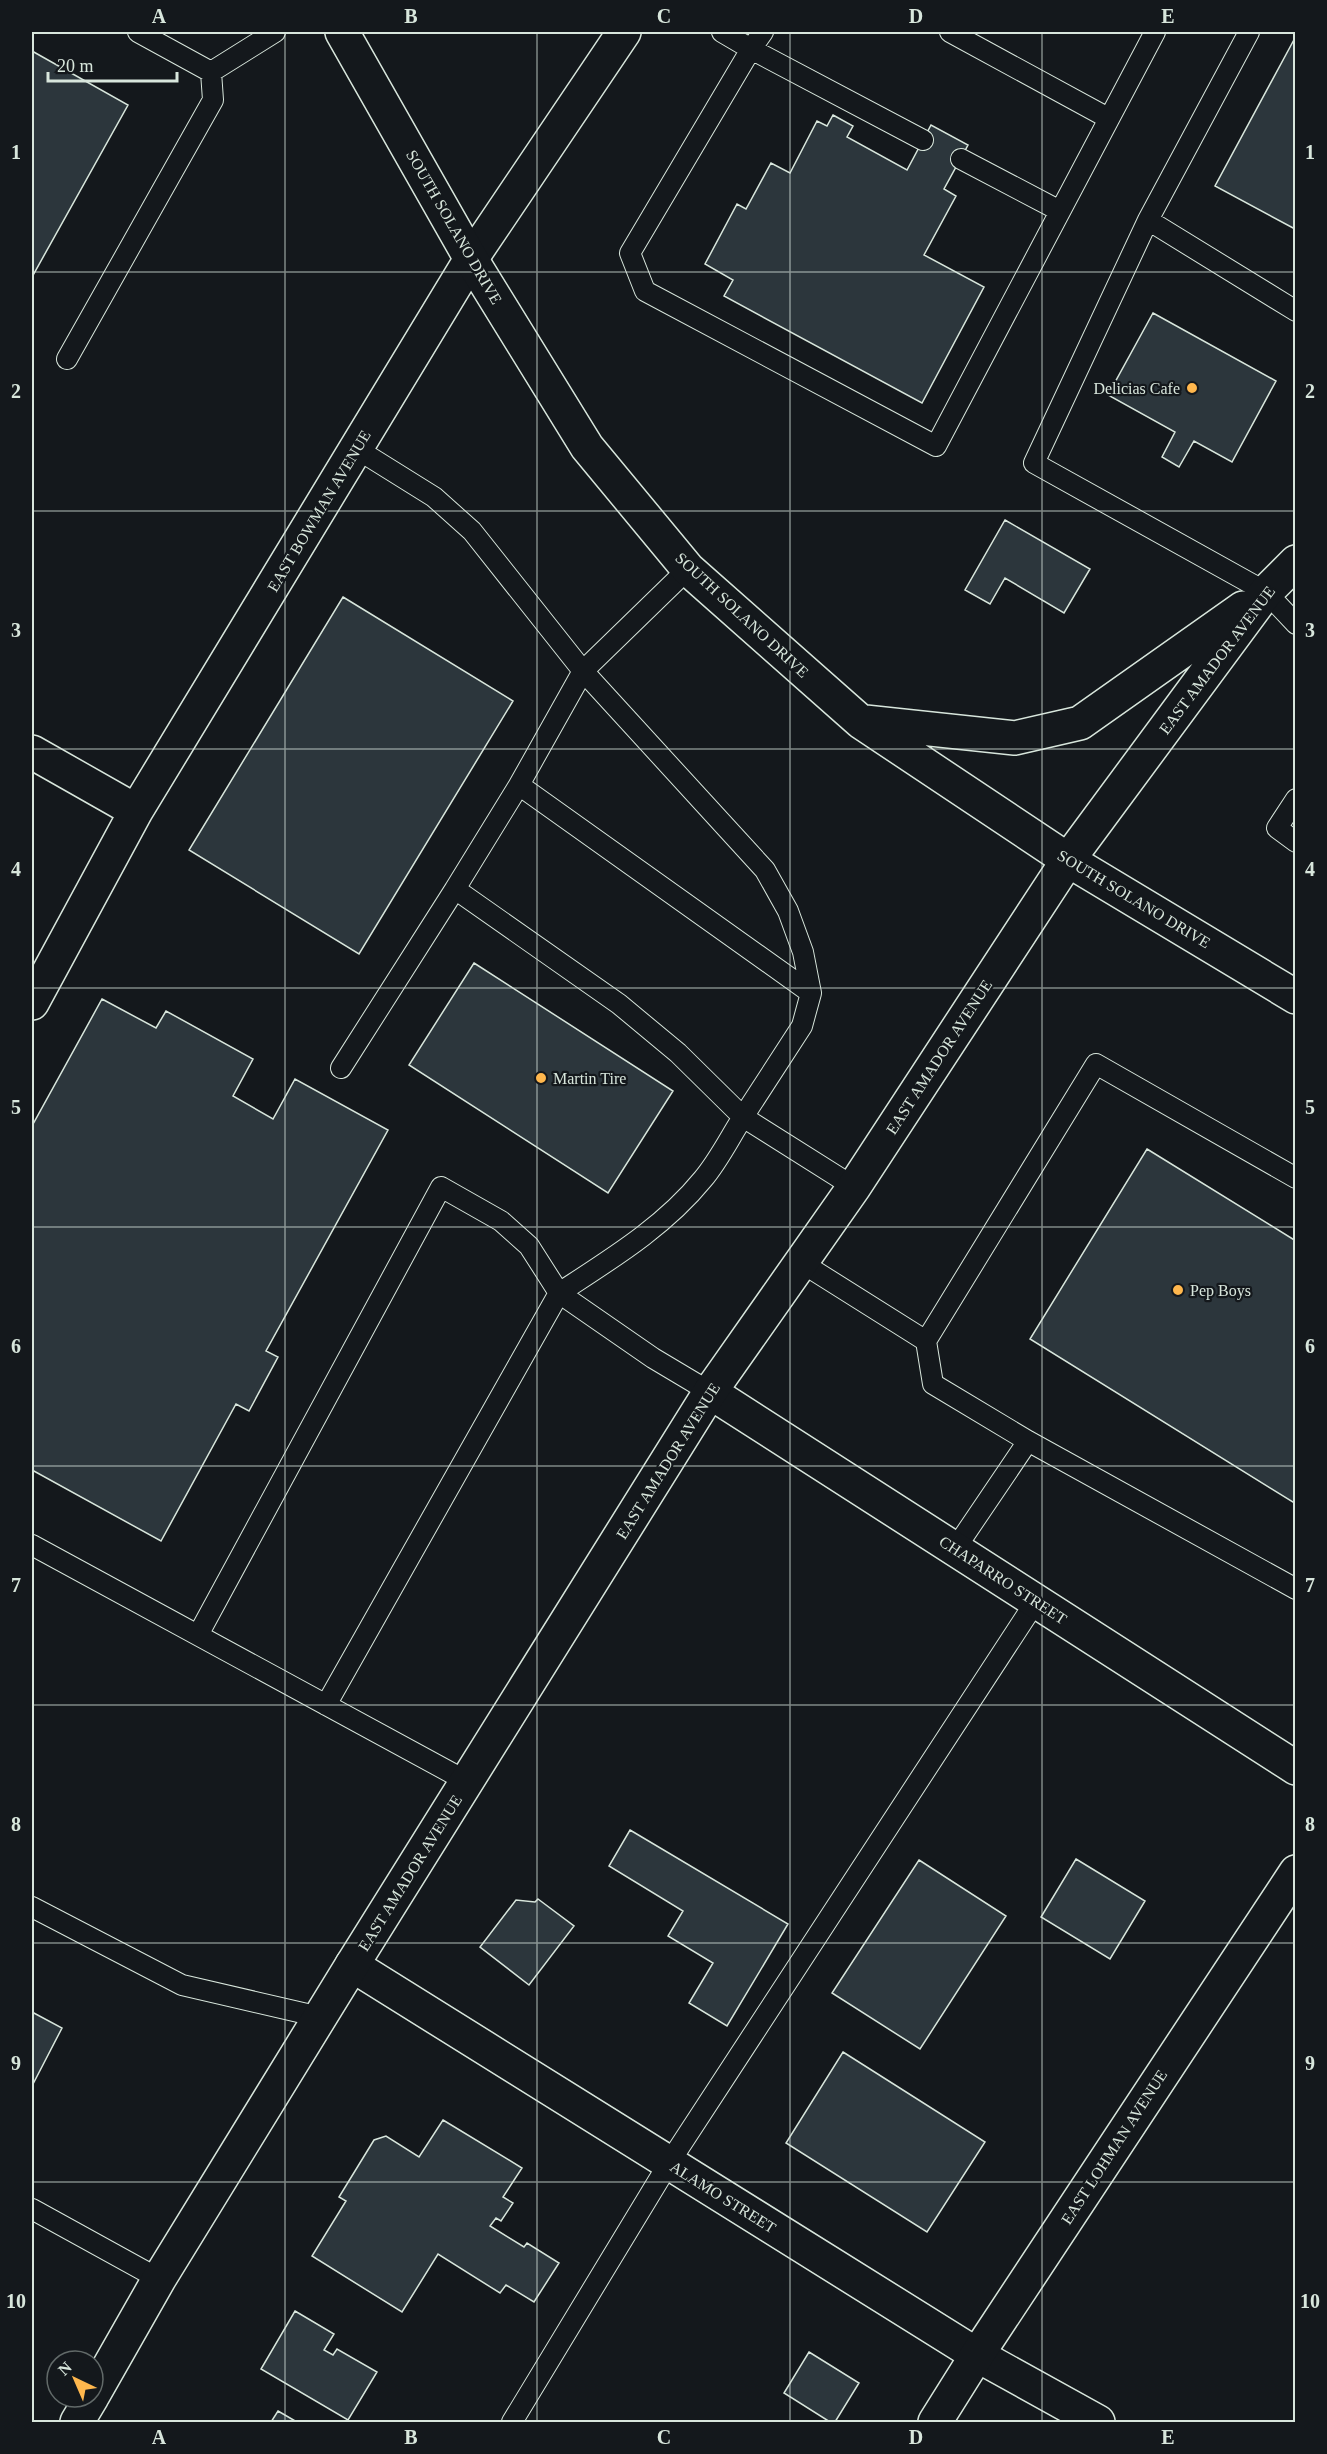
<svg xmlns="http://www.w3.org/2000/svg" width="1327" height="2454" font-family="Georgia,serif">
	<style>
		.building { fill: #2c363c; stroke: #d8e6dc; stroke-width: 1.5 }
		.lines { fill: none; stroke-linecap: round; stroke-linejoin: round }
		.lane-casing { stroke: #d8e6dc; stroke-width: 22 }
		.street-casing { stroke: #d8e6dc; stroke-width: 36 }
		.secondary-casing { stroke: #d8e6dc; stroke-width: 36 }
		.lane { stroke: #14181c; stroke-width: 20 }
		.street { stroke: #14181c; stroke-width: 33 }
		.secondary { stroke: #14181c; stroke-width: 33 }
		.grid { fill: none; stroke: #d8e6dc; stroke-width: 1.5; stroke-opacity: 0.55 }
		.poi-dot { fill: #ffb74d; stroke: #14181c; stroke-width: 2 }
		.labels { text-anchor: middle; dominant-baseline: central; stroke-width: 4.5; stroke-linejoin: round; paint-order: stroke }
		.street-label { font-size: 16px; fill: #d8e6dc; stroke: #14181c }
		.poi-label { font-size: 16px; fill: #d8e6dc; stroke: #14181c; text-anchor: start }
		.neatline { fill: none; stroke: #d8e6dc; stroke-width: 2 }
		.grid-label { font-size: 20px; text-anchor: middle; font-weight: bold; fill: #d8e6dc }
	</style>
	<rect width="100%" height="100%" fill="#14181c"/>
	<path class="building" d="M 1296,36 L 1296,228 L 1295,229 L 1215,186 Z
		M 32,51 L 128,105 L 32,277 Z
		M 833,115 L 853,126 L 847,137 L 907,170 L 931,125 L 968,145 L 944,189 L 956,196 L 924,255 L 984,287 L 922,403 L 724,296 L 733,280 L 705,264 L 737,204 L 746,209 L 771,163 L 790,173 L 817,121 L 827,126 Z
		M 1153,313 L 1276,381 L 1232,462 L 1194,441 L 1179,467 L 1162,457 L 1175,432 L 1108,395 Z
		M 1005,520 L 1090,569 L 1064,613 L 1005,578 L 990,604 L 965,590 Z
		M 343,597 L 513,701 L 359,954 L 189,850 Z
		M 474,963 L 673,1091 L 608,1193 L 409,1065 Z
		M 102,999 L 156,1028 L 166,1011 L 253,1059 L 233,1096 L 273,1119 L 295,1079 L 388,1130 L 266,1351 L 278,1357 L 249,1411 L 236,1404 L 161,1541 L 32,1470 L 32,1126 Z
		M 1147,1149 L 1296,1241 L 1296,1504 L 1030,1339 Z
		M 630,1830 L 788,1924 L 727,2026 L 689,2003 L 713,1963 L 668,1936 L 683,1911 L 609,1866 Z
		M 1076,1859 L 1145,1901 L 1110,1959 L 1041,1917 Z
		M 919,1860 L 1006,1916 L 920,2049 L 832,1993 Z
		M 538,1899 L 574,1926 L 529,1985 L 480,1947 L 516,1900 L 535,1902 Z
		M 32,2012 L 62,2028 L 32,2086 Z
		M 843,2052 L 985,2142 L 927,2232 L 786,2143 Z
		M 443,2120 L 522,2168 L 503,2197 L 513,2203 L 501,2221 L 496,2218 L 490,2226 L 524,2247 L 527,2243 L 559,2263 L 534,2302 L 506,2285 L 500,2293 L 438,2254 L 402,2312 L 312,2256 L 346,2201 L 339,2197 L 374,2140 L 386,2136 L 419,2157 Z
		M 295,2311 L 334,2334 L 324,2350 L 333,2355 L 337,2349 L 377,2372 L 348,2420 L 261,2369 Z
		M 809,2352 L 859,2383 L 835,2422 L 830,2422 L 784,2393 Z
		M 278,2411 L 297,2422 L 271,2422 Z"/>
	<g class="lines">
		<defs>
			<path id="lane" d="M 138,32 L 211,72 L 275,32
				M 722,32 L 751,49 L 630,253 L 645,291 L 936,446 L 1155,32
				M 763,32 L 751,49 L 923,140
				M 950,32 L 1108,118
				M 961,159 L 1060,211
				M 1148,220 L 1249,32
				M 1296,311 L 1148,220 L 1034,463 L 1266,592 L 1296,624
				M 67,359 L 213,100 L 211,72
				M 357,449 L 434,497 L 472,531 L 583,671 L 688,569
				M 519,785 L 583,671 L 765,870 L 788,911 L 803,952 L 811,993 L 802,1026 L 743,1117 L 678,1053 L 619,1004 L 455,889 L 519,785 L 811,993
				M 1296,799 L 1277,828 L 1296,842
				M 341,1068 L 455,889
				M 802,1263 L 926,1341 L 933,1384 L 1028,1441 L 1296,1589
				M 926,1341 L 1096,1064 L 1296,1178
				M 32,1545 L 468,1782
				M 955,1549 L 1028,1441
				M 198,1635 L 441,1187 L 501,1221 L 529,1246 L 559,1293 C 611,1259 664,1227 703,1179 C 719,1160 730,1137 743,1117 L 854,1187
				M 326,1705 L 559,1293 L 653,1358 L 710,1392
				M 32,1907 L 182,1985 L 320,2017
				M 32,2209 L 159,2279
				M 512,2422 L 669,2163 L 1036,1601"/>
			<path id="street" d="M 32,752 L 136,811
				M 32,1003 L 136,811 L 471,259 L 624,32
				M 710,1392 L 1296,1768
				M 352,1965 L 977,2355 L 1098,2422"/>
			<path id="secondary" d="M 342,32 L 471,259 L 587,447 L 688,569 L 861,722 L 1068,860 L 1296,997
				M 865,722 L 1015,738 L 1080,723 L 1243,608
				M 93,2395 L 159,2279 L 352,1965 L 710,1392 L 854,1187 L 1068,860 L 1266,592 L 1296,562
				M 77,2422 L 92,2397
				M 935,2422 L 977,2355 L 1296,1872"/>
		</defs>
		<use href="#lane" class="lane-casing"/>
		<use href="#street" class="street-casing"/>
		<use href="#secondary" class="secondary-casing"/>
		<use href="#lane" class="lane"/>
		<use href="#street" class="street"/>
		<use href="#secondary" class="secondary"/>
	</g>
	<path class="grid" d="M 285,32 L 285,2422M 537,32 L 537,2422M 790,32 L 790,2422M 1042,32 L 1042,2422M 32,272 L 1296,272M 32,511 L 1296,511M 32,749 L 1296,749M 32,988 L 1296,988M 32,1227 L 1296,1227M 32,1466 L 1296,1466M 32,1705 L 1296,1705M 32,1943 L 1296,1943M 32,2182 L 1296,2182"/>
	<g class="poi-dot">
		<circle cx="1192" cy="388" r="6"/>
		<circle cx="541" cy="1078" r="6"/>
		<circle cx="1178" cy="1290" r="6"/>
	</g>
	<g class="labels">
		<g class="street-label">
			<text transform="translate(454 227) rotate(60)">SOUTH SOLANO DRIVE</text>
			<text transform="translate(319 511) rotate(-59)">EAST BOWMAN AVENUE</text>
			<text transform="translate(742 615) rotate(43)">SOUTH SOLANO DRIVE</text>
			<text transform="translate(1217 660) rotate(-53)">EAST AMADOR AVENUE</text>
			<text transform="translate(1134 899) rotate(31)">SOUTH SOLANO DRIVE</text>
			<text transform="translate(939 1057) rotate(-57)">EAST AMADOR AVENUE</text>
			<text transform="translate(668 1461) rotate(-58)">EAST AMADOR AVENUE</text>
			<text transform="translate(1003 1580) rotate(33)">CHAPARRO STREET</text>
			<text transform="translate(410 1873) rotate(-58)">EAST AMADOR AVENUE</text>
			<text transform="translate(1114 2147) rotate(-57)">EAST LOHMAN AVENUE</text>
			<text transform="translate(723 2197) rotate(32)">ALAMO STREET</text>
		</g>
		<g class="poi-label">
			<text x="1180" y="388" text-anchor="end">Delicias Cafe</text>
			<text x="553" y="1078">Martin Tire</text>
			<text x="1190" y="1290">Pep Boys</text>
		</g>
	</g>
	<rect width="1327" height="2454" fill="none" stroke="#14181c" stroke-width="66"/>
	<g transform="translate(75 2379) rotate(316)"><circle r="28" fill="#14181c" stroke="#626a69" stroke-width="1.5"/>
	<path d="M0-4.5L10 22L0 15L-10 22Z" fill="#ffb74d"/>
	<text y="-9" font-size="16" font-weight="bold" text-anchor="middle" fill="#d8e6dc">N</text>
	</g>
	<path d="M48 72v9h129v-9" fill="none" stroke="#d8e6dc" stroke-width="3"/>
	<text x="57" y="72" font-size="18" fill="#d8e6dc" stroke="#14181c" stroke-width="4.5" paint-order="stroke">20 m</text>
	<rect x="33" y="33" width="1261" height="2388" class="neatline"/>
	<g class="grid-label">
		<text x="159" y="23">A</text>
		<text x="411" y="23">B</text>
		<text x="664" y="23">C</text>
		<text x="916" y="23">D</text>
		<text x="1168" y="23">E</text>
		<text x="16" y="159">1</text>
		<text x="1310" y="159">1</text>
		<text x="16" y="398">2</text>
		<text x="1310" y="398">2</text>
		<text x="16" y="637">3</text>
		<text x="1310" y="637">3</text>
		<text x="16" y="876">4</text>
		<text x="1310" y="876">4</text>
		<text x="16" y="1114">5</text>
		<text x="1310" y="1114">5</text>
		<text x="16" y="1353">6</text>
		<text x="1310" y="1353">6</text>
		<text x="16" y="1592">7</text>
		<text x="1310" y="1592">7</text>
		<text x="16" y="1831">8</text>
		<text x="1310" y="1831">8</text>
		<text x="16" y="2070">9</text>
		<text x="1310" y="2070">9</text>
		<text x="16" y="2308">10</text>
		<text x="1310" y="2308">10</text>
		<text x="159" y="2444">A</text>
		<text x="411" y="2444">B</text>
		<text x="664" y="2444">C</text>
		<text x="916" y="2444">D</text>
		<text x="1168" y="2444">E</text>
	</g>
</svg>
